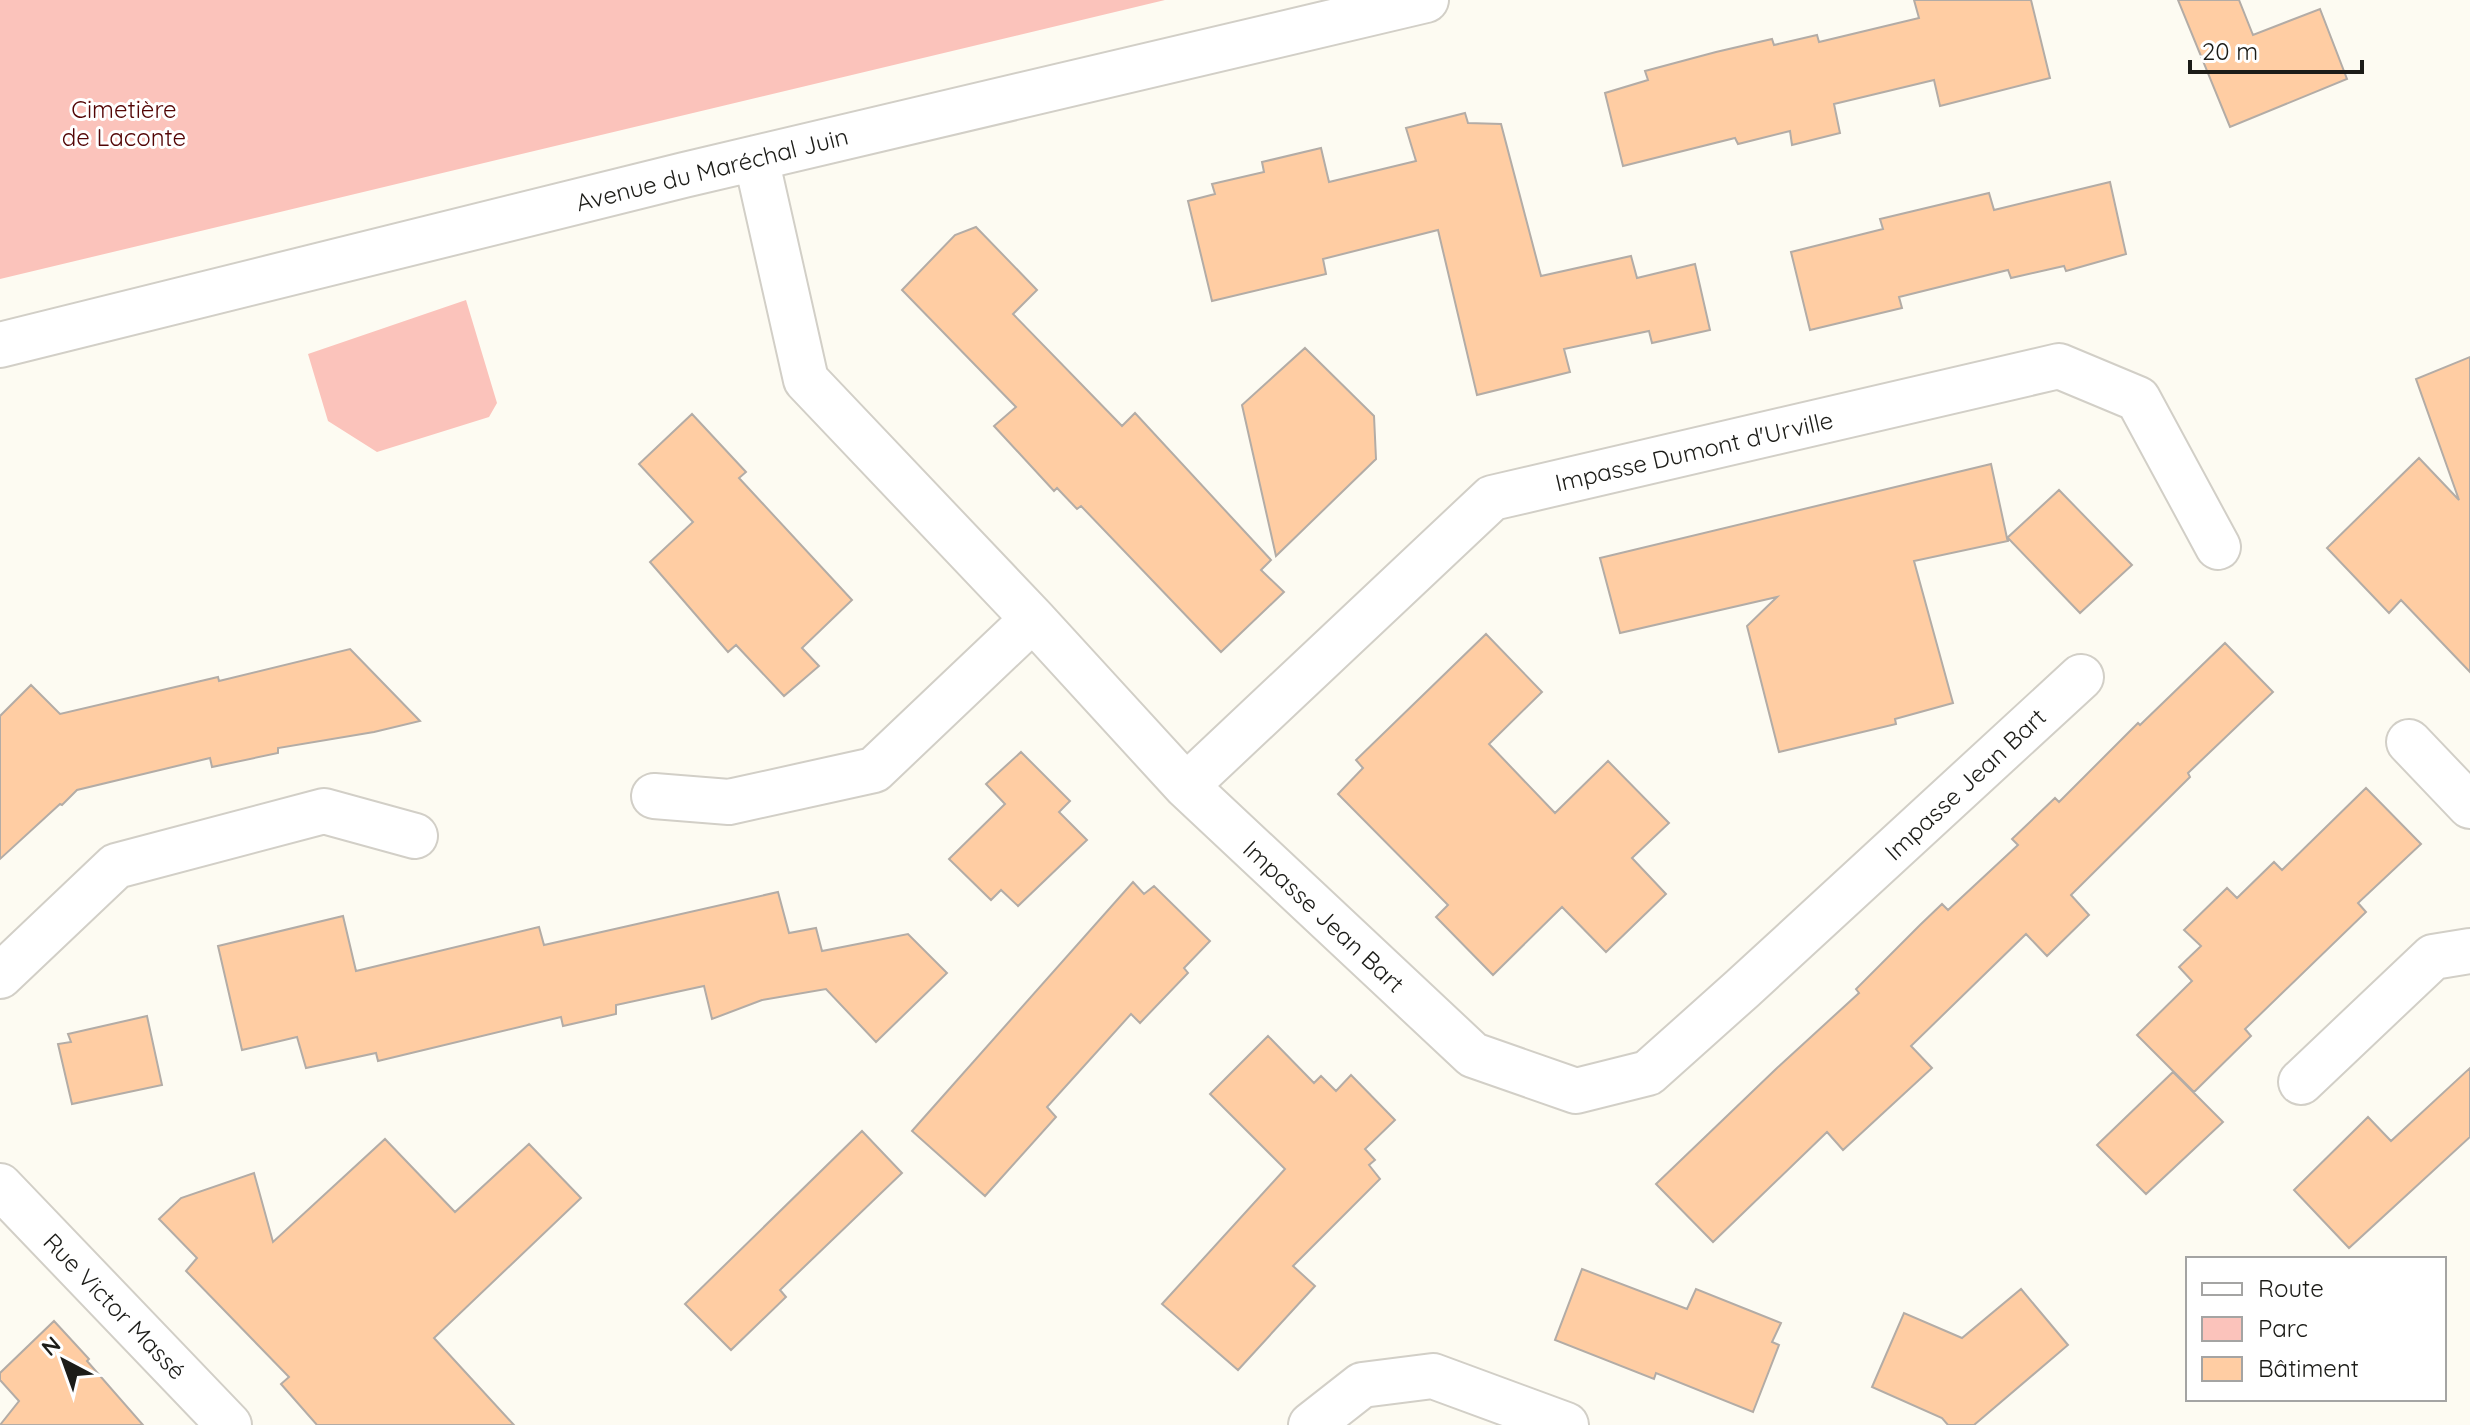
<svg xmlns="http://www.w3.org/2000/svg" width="2470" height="1425" font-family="Quicksand,sans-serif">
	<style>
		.green { fill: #fbc3bb }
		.building { fill: #ffcda3; stroke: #b3aca6; stroke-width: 2 }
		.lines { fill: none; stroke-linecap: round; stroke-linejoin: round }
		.minor-casing { stroke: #d2cfc7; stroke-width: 48 }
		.minor { stroke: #fff; stroke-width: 44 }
		.labels { text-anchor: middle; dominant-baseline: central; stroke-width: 6; stroke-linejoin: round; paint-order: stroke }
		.park-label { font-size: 24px; fill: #530505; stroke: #fff }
		.street-label { font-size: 24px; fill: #1c1c18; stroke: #fff }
	</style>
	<rect width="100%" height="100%" fill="#fdfbf2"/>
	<path class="green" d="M 0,0 L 1165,0 L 0,279 Z
		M 466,300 L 497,403 L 489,417 L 377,452 L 328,421 L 308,354 Z"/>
	<path class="building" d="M 1914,0 L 2031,0 L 2050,78 L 1940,106 L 1934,80 L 1834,104 L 1840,133 L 1792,145 L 1790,131 L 1738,144 L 1735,138 L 1623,166 L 1605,93 L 1648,80 L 1645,71 L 1716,52 L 1772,39 L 1774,45 L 1817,35 L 1819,42 L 1919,18 Z
		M 2178,0 L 2239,0 L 2253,35 L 2320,9 L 2347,79 L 2230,127 Z
		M 1465,113 L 1468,123 L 1501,124 L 1541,276 L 1631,256 L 1637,278 L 1695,264 L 1710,330 L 1652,343 L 1649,331 L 1564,349 L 1570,372 L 1477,395 L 1438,230 L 1323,259 L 1326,274 L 1212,301 L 1188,201 L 1215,194 L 1212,184 L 1264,172 L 1262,162 L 1321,148 L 1329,182 L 1416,161 L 1406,128 Z
		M 2110,182 L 2126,254 L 2066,271 L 2064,266 L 2011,278 L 2008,270 L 1899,297 L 1902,308 L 1810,330 L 1791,252 L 1883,229 L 1880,219 L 1989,193 L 1994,210 Z
		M 976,227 L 1037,290 L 1013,314 L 1122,426 L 1135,413 L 1271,560 L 1261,570 L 1284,592 L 1221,652 L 1081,506 L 1077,509 L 1057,488 L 1054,491 L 994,426 L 1016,407 L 902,290 L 955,235 Z
		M 1305,348 L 1374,416 L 1376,459 L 1276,556 L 1242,405 Z
		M 2470,357 L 2470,672 L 2401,600 L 2389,613 L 2327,548 L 2419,458 L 2459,500 L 2416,379 Z
		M 692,414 L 746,472 L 739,478 L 852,600 L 802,648 L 819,666 L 784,696 L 736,645 L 728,652 L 650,562 L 693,522 L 639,464 Z
		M 1991,464 L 2007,538 L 2059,490 L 2132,565 L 2080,613 L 2008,538 L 2008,541 L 1914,561 L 1953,703 L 1895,719 L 1896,724 L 1779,752 L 1747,626 L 1777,597 L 1620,633 L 1600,558 Z
		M 1486,634 L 1542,692 L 1489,744 L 1555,813 L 1608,761 L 1669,823 L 1632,858 L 1666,894 L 1606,952 L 1562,907 L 1493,975 L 1436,917 L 1448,905 L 1338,794 L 1363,768 L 1356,760 Z
		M 2225,643 L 2273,692 L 2188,773 L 2190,777 L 2071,895 L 2089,915 L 2047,956 L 2026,934 L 1911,1046 L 1932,1068 L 1843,1150 L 1827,1132 L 1713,1242 L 1656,1184 L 1777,1068 L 1859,993 L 1856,989 L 1920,925 L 1942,904 L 1948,910 L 2018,845 L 2012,839 L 2055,798 L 2059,802 L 2138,723 L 2140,725 Z
		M 350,649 L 420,721 L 374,732 L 278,748 L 278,753 L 212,767 L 210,758 L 77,790 L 62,805 L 60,804 L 0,859 L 0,716 L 31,685 L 60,714 L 218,677 L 219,681 Z
		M 1021,752 L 1070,801 L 1059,812 L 1087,840 L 1018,906 L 1001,890 L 991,900 L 949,859 L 1005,804 L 986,784 Z
		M 2366,788 L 2421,844 L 2358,903 L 2366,912 L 2245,1029 L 2251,1036 L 2194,1092 L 2137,1035 L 2192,981 L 2179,967 L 2201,946 L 2184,930 L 2227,888 L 2237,898 L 2274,862 L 2282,870 Z
		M 1133,882 L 1144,894 L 1154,886 L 1210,941 L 1184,968 L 1188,973 L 1140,1023 L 1131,1014 L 1047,1107 L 1056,1117 L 985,1196 L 912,1131 Z
		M 778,892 L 789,933 L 816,928 L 822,951 L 908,934 L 947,973 L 876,1042 L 826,989 L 762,1000 L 712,1019 L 704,986 L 616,1005 L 616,1014 L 563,1026 L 561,1017 L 378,1061 L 376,1053 L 306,1068 L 297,1037 L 242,1050 L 218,946 L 343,916 L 356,971 L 539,927 L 544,945 Z
		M 147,1016 L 162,1085 L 72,1104 L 58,1044 L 71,1042 L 68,1034 Z
		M 1268,1036 L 1314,1083 L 1321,1076 L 1336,1091 L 1351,1075 L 1395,1120 L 1365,1149 L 1375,1160 L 1369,1165 L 1380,1179 L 1293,1266 L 1315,1286 L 1238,1370 L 1162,1304 L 1285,1169 L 1210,1094 Z
		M 2470,1068 L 2470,1137 L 2349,1248 L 2294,1190 L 2368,1117 L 2391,1141 Z
		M 2173,1072 L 2223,1122 L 2146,1194 L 2097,1145 Z
		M 862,1131 L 902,1173 L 780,1290 L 786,1297 L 731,1350 L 685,1304 Z
		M 385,1139 L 455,1212 L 529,1144 L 581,1198 L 434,1338 L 514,1425 L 317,1425 L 281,1384 L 289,1377 L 186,1271 L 197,1258 L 159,1219 L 181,1198 L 254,1173 L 273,1242 Z
		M 1582,1269 L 1687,1309 L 1696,1289 L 1781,1323 L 1772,1342 L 1779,1345 L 1753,1412 L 1656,1373 L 1654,1379 L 1555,1340 Z
		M 2021,1289 L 2068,1345 L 1974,1425 L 1948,1425 L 1942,1418 L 1872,1387 L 1904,1313 L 1962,1338 Z
		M 54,1321 L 89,1359 L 87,1361 L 143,1425 L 0,1425 L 19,1401 L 0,1380 L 0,1373 Z"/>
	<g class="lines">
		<defs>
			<path id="minor" d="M 756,158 L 806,380 L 1033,619 L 1186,786 L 1473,1055 L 1576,1091 L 1648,1073 L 1742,989 L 2081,677
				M 0,345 L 684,175 L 1426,0
				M 2409,742 L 2470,806
				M 1186,786 L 1492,498 L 2059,366 L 2138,399 L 2218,547
				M 654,796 L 729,802 L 874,770 L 1033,619
				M 0,976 L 116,866 L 324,811 L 415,836
				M 2301,1082 L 2433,957 L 2470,951
				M 0,1186 L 229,1425
				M 1311,1425 L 1362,1385 L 1433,1376 L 1566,1425"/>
		</defs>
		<use href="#minor" class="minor-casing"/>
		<use href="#minor" class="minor"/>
	</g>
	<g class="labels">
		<g class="park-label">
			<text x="124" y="109">Cimetière<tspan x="124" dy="28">de Laconte</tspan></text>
		</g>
		<g class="street-label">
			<text transform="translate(712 169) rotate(-14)">Avenue du Maréchal Juin</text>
			<text transform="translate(1694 451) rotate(-13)">Impasse Dumont d'Urville</text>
			<text transform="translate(1965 784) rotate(-43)">Impasse Jean Bart</text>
			<text transform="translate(1324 916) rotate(43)">Impasse Jean Bart</text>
			<text transform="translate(115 1306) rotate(46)">Rue Victor Massé</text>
		</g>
	</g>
	<rect x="2186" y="1257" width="260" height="144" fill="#ffffff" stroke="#a4a4a3" stroke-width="2"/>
	<rect x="2202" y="1283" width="40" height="12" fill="#ffffff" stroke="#a4a4a3" stroke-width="2"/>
	<text x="2258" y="1297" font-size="24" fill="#1c1c18">Route</text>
	<rect x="2202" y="1317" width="40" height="24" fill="#fbc3bb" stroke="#a4a4a3" stroke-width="2"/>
	<text x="2258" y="1337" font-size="24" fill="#1c1c18">Parc</text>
	<rect x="2202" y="1357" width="40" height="24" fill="#ffcda3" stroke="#a4a4a3" stroke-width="2"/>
	<text x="2258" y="1377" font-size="24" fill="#1c1c18">Bâtiment</text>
	<g transform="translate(64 1361) rotate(319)" stroke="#ffffff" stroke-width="6" paint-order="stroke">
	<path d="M0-6L14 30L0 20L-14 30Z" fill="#1c1c18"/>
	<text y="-12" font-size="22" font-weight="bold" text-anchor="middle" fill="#1c1c18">N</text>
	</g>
	<path d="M2190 60v12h172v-12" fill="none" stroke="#1c1c18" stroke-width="4"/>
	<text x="2202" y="60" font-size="24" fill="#1c1c18" stroke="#ffffff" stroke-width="6" paint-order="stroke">20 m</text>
</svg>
